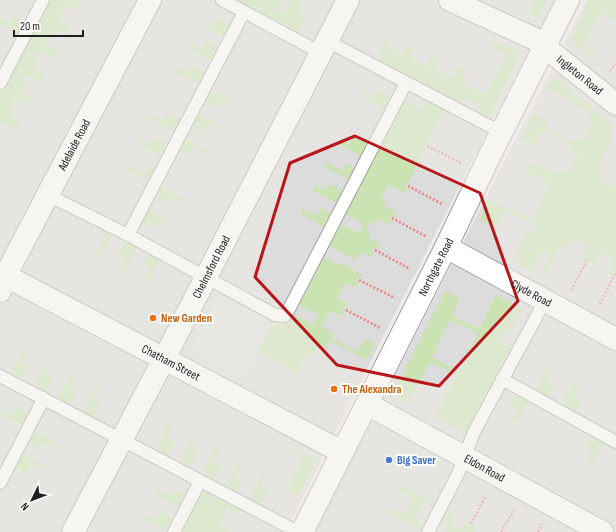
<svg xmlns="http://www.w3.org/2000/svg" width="616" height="532" font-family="'Sofia Sans Condensed',sans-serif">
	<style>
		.residential { fill: #dddcdc }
		.grass { fill: #cbe3b2; fill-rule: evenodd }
		.parking { fill: #dfdfdf }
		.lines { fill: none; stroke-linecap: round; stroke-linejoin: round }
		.lane-casing { stroke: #a0a0a0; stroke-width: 14 }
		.street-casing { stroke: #a0a0a0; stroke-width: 24 }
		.path { stroke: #eb847c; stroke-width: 2.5; stroke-dasharray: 2 2; stroke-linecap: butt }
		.lane { stroke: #fff; stroke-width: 12 }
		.street { stroke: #fff; stroke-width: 22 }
		.marked { fill: none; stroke: #b8161a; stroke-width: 3; stroke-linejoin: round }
		.food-dot { fill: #e8710a; stroke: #fff; stroke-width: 1.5 }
		.shop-dot { fill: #3f7fe0; stroke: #fff; stroke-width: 1.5 }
		.labels { text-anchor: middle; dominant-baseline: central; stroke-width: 4; stroke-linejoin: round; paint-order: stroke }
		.street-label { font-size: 12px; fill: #1f1f1f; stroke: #fff }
		.food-label { font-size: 12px; font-weight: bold; fill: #c56008; stroke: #fff; text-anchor: start }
		.shop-label { font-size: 12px; font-weight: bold; fill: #366cbe; stroke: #fff; text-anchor: start }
	</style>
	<rect width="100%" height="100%" fill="#efece7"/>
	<path class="residential" d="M 0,0 L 554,0 L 336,430 L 286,532 L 0,532 Z
		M 587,0 L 616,0 L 616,532 L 315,532 Z"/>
	<path class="grass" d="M 48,0 L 81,1 L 77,10 L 68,5 L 64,13 L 61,12 L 57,19 L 70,26 L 66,35 L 55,29 L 51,37 L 48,36 L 44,43 L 58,50 L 54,58 L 39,51 L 35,59 L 38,61 L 34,69 L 45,74 L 41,82 L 25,75 L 22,82 L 26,85 L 22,92 L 33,98 L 29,105 L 14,98 L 10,106 L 14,108 L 10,116 L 20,122 L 16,129 L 0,121 L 0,92 Z
		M 237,0 L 280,0 L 282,1 L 277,10 L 285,14 L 291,0 L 301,0 L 297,8 L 302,10 L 300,15 L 304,17 L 297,34 L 237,1 Z
		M 535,0 L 546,0 L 536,18 L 528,14 Z
		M 589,0 L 616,0 L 616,23 L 602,11 L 584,44 L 598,56 L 595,60 L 572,41 Z
		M 13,15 L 26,22 L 20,33 L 0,23 L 0,18 L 9,22 Z
		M 217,18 L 231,25 L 224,37 L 200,24 L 202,21 L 212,26 Z
		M 387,36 L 391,37 L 387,47 L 402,54 L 407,45 L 415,49 L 411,59 L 427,66 L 431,56 L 440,60 L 435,71 L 452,77 L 457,66 L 467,71 L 461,83 L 486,94 L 507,54 L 489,45 L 491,40 L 521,53 L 487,120 L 477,115 L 481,105 L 466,98 L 462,107 L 375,62 Z
		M 205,41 L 218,49 L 212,61 L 187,49 L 190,44 L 200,49 Z
		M 192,66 L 206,73 L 200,85 L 175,72 L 177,68 L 188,73 Z
		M 552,79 L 555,79 L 558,80 L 613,126 L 609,135 L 613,137 L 599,164 L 603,168 L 597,177 L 611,188 L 616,182 L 616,273 L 614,272 L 613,275 L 608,272 L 615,260 L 601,252 L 594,264 L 589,261 L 590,259 L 587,257 L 585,260 L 581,257 L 587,245 L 572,237 L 566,248 L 561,246 L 546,274 L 542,272 L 550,255 L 542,251 L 532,271 L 517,264 L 520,257 L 516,255 L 528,230 L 534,233 L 537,226 L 505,210 L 496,228 L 480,220 L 489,200 L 505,208 L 506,207 L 533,220 L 550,183 L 524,170 L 527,164 L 530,166 L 533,162 L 556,174 L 558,169 L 568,174 L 578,154 L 569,149 L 570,145 L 542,131 L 534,145 L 521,139 L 534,114 L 548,122 L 545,128 L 572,142 L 574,138 L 584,142 L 589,132 L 584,129 L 585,126 L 589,128 L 592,121 L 588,119 L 591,114 L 561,95 L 547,88 Z
		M 209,89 L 234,102 L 232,105 L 222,100 L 217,108 L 203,101 Z
		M 378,90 L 392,98 L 386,110 L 361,96 L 363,92 L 374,98 Z
		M 426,99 L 445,109 L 425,147 L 426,148 L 408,183 L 406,183 L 405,186 L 407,188 L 405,193 L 388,184 L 382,198 L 386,200 L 384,205 L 396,212 L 393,217 L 391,216 L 390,219 L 392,220 L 389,225 L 378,219 L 375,224 L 369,222 L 366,229 L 371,232 L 368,237 L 380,244 L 377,249 L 373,247 L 372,251 L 374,252 L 372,257 L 360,252 L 356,260 L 329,246 L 328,245 L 334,234 L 343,225 L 360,233 L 364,224 L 344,214 L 404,100 L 422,109 Z
		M 167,112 L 181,120 L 175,132 L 150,119 L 152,115 L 163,120 Z
		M 196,113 L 221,126 L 219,130 L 208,125 L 204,133 L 190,125 Z
		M 155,137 L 169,144 L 162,157 L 138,144 L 140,139 L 151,144 Z
		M 354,137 L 368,144 L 362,157 L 337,143 L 339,139 L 350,144 Z
		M 184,138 L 208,150 L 206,154 L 193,147 L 189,156 L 177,150 Z
		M 326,162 L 342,171 L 346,163 L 356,168 L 350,180 L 324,167 Z
		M 127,164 L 144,173 L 149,164 L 156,168 L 149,181 L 125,168 Z
		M 330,184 L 344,191 L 338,204 L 312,190 L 315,185 L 326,191 Z
		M 159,185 L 184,198 L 182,202 L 171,197 L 167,204 L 153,197 Z
		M 321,208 L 332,214 L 325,227 L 300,214 L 303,209 L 317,216 Z
		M 147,209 L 171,222 L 169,226 L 158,220 L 154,228 L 141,221 Z
		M 101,227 L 113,234 L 101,259 L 95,256 L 106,237 L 98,233 Z
		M 125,240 L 138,246 L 124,272 L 119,269 L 124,259 L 117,255 Z
		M 149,252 L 161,259 L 148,283 L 143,281 L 151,267 L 143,263 Z
		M 324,257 L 338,265 L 340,262 L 362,275 L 360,278 L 358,277 L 356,281 L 359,282 L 356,288 L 345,283 L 337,298 L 348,304 L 346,308 L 343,307 L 342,309 L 345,311 L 342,316 L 330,311 L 322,327 L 333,333 L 331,338 L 357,352 L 365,339 L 375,344 L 367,360 L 330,341 L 327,348 L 319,344 L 314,355 L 308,352 L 297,373 L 257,352 L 271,326 L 289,320 L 295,315 L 313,324 L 318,315 L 297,304 L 320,259 L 322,261 Z
		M 445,291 L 460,299 L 452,316 L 479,329 L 496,295 L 522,309 L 510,333 L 505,330 L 499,342 L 514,349 L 467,434 L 435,418 L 456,375 L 430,362 L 408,404 L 399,399 L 395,394 L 395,390 ZM 450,320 L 478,333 L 459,371 L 432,357 Z
		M 24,349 L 28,352 L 22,362 L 29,366 L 21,381 L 10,375 Z
		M 46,363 L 51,365 L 46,375 L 53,378 L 46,393 L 33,387 Z
		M 549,367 L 553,370 L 547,380 L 555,385 L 548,398 L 535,391 Z
		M 70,374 L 75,377 L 70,387 L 77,391 L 70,406 L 57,399 Z
		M 574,382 L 579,385 L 574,395 L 582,399 L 574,412 L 561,405 Z
		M 95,387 L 100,389 L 93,401 L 100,404 L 93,418 L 82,412 Z
		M 517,392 L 530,400 L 517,423 L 511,419 L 517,409 L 510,405 Z
		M 16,406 L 29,414 L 23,426 L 0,414 L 1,409 L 12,414 Z
		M 168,424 L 173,426 L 167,437 L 175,441 L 167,457 L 155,451 Z
		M 33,430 L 57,443 L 55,448 L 44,443 L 40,449 L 27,442 Z
		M 591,434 L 605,441 L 592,464 L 586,461 L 592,450 L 584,446 Z
		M 191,437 L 196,439 L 191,449 L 198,453 L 190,469 L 178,463 Z
		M 290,446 L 313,458 L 314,465 L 298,496 L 287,490 L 302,460 L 301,455 L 289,449 Z
		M 215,449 L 220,452 L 215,462 L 222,465 L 214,481 L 202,475 Z
		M 21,454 L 45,466 L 44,470 L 32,464 L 27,474 L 14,467 Z
		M 238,460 L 243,463 L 234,480 L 242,484 L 237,494 L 225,488 Z
		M 263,473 L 266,476 L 261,487 L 268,490 L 260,506 L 249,500 Z
		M 458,484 L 460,485 L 447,509 L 455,514 L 452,520 L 453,525 L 460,529 L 464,527 L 468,521 L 471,522 L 469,525 L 476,527 L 474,532 L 445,532 L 448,525 L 439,520 Z
		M 402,485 L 437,503 L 436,506 L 424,500 L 414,520 L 425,526 L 422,531 L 389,513 L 391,508 L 404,514 L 413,498 L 400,490 Z
		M 173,489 L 187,496 L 180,508 L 156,495 L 158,490 L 169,495 Z
		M 207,491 L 242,508 L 239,513 L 227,508 L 219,525 L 230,531 L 229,532 L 179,532 L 200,492 Z
		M 160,512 L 174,519 L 168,532 L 144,518 L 146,514 L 156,519 Z"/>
	<path class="parking" d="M 221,297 L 227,298 L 260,315 L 268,320 L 271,326 L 243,378 L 198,355 L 194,343 L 217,298 Z"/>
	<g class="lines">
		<defs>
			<path id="lane" d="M 222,0 L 321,53
				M 327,41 L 501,132
				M 0,83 L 43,0
				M 48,195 L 128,235 L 275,315 L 284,316 L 287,313 L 406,83
				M 128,235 L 244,12
				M 0,376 L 298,532
				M 502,379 L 616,442
				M 0,483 L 44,398
				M 174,532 L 200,481
				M 428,532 L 458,474 L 474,432 L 545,301"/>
			<g id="street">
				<path id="s1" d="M 450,0 L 535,39 L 616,104"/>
				<path id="s2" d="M 446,247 L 616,339"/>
				<path id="s3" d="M 0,273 L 342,452"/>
				<path id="s4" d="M 0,291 L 11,265 L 150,0"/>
				<path id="s5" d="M 367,404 L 602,532"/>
				<path id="s6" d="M 73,532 L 164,359 L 348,0"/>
				<path id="s7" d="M 302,532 L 446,247 L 489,157 L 568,0"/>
			</g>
		</defs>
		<use href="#lane" class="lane-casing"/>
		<use href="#street" class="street-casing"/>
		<path class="path" d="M 610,71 L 616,64
			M 427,146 L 461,163
			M 408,186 L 442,204
			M 392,218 L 427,237
			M 375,250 L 410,269
			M 359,280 L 395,298
			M 571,290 L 588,259
			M 600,304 L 615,274
			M 346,310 L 380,328
			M 471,524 L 486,495
			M 501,532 L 514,510
			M 538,532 L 542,524"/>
		<use href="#lane" class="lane"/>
		<use href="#street" class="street"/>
	</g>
	<path d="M0 0H616V532H0ZM 355,136 L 480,193 L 518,301 L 439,386 L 337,365 L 255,277 L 290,163 Z" fill="#efece7" fill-opacity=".55" fill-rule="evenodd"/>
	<path class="marked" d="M 355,136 L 480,193 L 518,301 L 439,386 L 337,365 L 255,277 L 290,163 Z"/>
	<g class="food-dot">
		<circle cx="153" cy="318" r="4"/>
		<circle cx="334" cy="389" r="4"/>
	</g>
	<circle class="shop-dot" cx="389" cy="460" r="4"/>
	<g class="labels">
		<g class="street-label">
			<text stroke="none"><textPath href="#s1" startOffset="151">Ingleton Road</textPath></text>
			<text stroke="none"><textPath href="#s4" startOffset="164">Adelaide Road</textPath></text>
			<text stroke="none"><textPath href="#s7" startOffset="297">Northgate Road</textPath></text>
			<text stroke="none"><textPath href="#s6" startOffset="299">Chelmsford Road</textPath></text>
			<text stroke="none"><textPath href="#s2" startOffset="97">Clyde Road</textPath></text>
			<text stroke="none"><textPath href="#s3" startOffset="193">Chatham Street</textPath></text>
			<text stroke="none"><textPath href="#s5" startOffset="134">Eldon Road</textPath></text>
		</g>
		<g class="food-label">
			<text x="161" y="318">New Garden</text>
			<text x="342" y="389">The Alexandra</text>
		</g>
		<g class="shop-label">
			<text x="397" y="460">Big Saver</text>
		</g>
	</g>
	<g transform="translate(32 500) rotate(227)" stroke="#ffffff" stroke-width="3" paint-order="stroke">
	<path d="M0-3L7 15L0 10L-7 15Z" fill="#1f1f1f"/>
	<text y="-6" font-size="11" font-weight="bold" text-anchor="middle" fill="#1f1f1f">N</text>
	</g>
	<path d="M14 30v6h69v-6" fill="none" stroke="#1f1f1f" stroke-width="2"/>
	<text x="20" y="30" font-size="12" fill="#1f1f1f" stroke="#ffffff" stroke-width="3" paint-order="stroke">20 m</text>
</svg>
